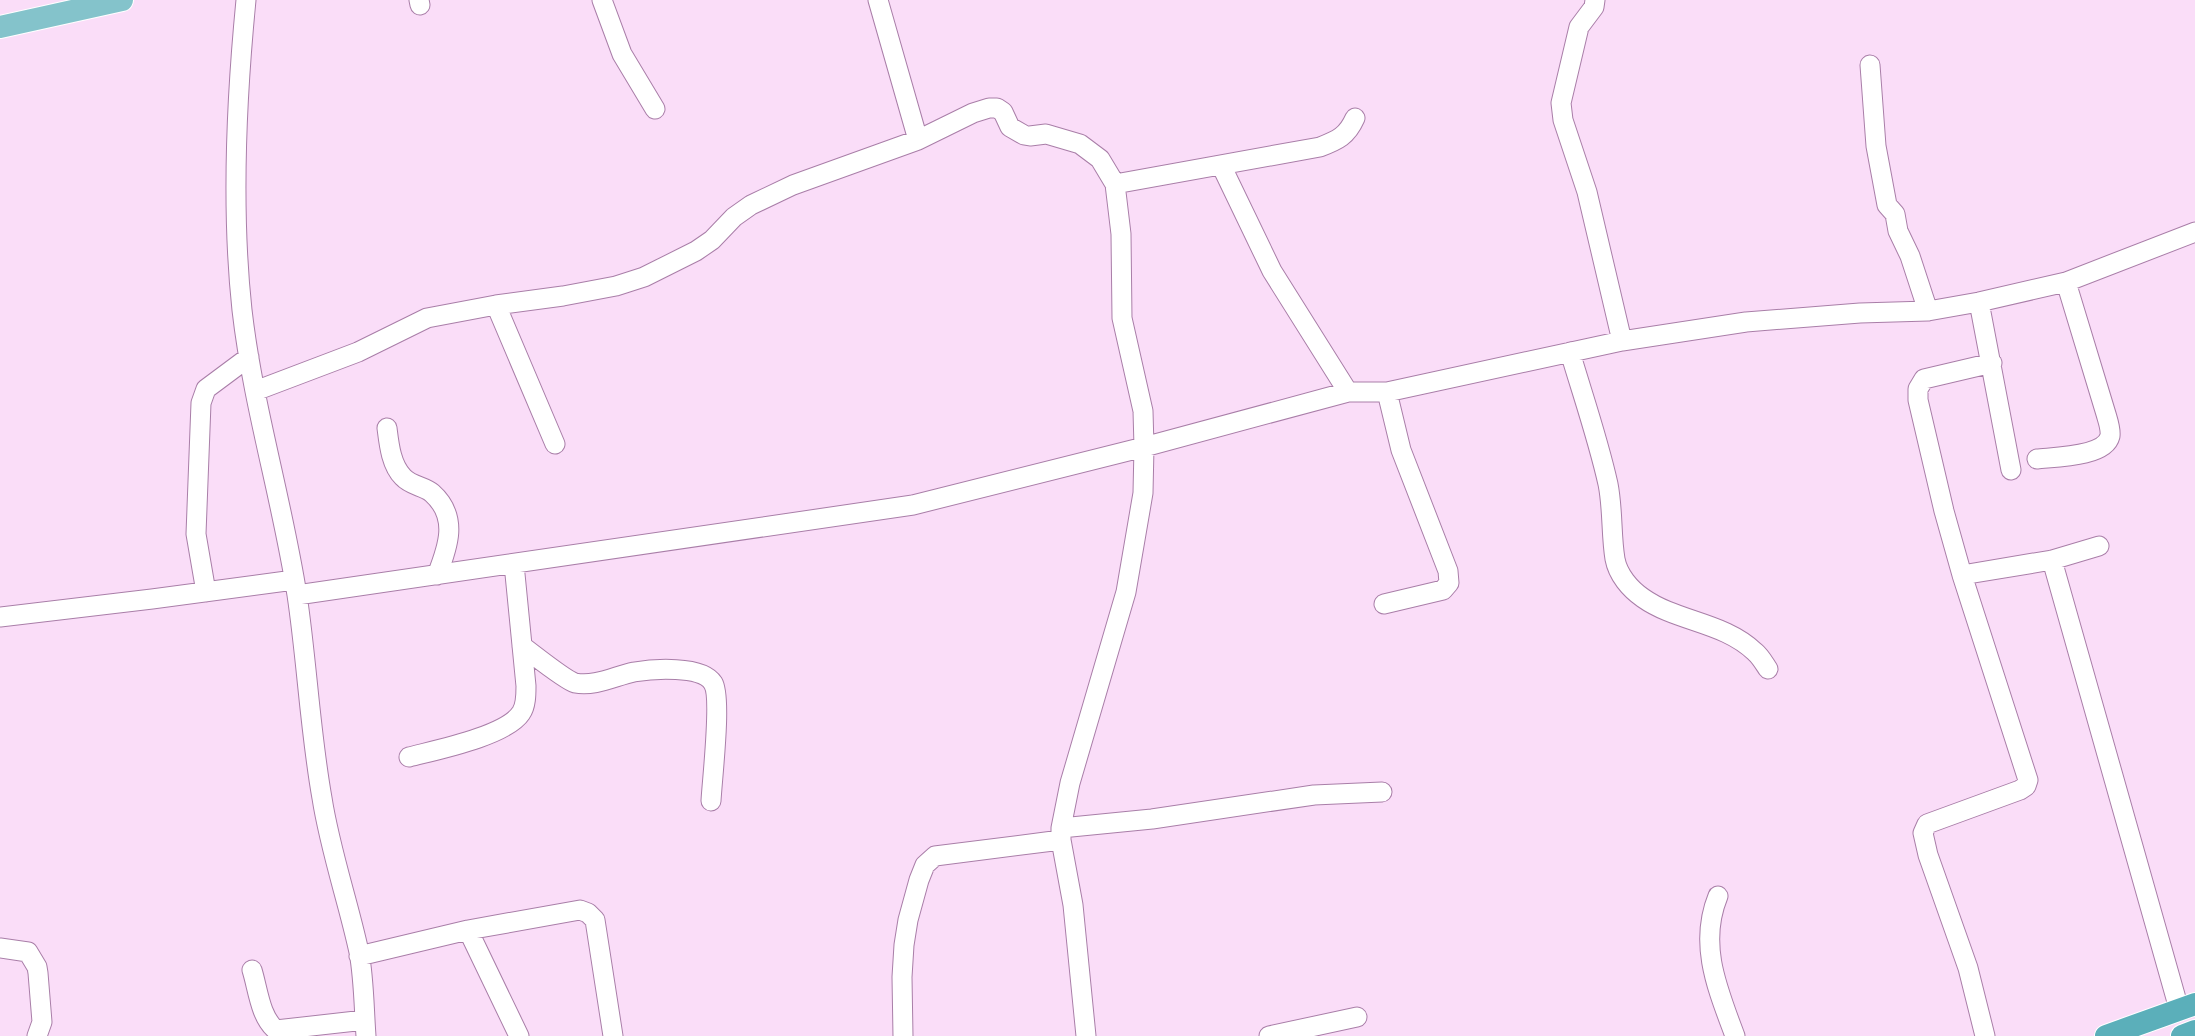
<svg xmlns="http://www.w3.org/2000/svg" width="2195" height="1036" font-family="'Work Sans',sans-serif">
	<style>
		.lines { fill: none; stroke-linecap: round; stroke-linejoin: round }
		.minor-casing { stroke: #a97ea8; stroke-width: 21 }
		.primary-casing { stroke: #fff; stroke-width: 24 }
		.trunk-casing { stroke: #fff; stroke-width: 24 }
		.minor { stroke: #fff; stroke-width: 19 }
		.primary { stroke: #84c3cb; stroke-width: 22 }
		.trunk { stroke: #5bafba; stroke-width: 22 }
	</style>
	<rect width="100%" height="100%" fill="#faddf8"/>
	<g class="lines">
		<defs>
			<path id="minor" d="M 246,0 C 236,102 231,208 242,310 C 253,406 282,499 297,595 C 307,662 310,731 322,798 C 330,850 348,901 359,952 C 364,979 364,1009 366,1036
				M 419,0 L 420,5
				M 602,0 L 622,54 L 655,109
				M 878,0 L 918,140 L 973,113 L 989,108 L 997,108 L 1003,112 L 1010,127 L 1024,135 L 1030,136 L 1046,134 L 1080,144 L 1100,159 L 1115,184 L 1121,234 L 1122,318 L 1143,411 L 1144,447 L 1143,493 L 1126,592 L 1070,783 L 1061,828 L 1061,840 L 1073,905 L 1086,1036
				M 1595,0 L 1594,7 L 1579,27 L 1561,103 L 1563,120 L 1587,192 L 1622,341
				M 1870,65 L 1876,146 L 1887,205 L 1895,214 L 1898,231 L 1910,256 L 1928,311
				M 1221,165 L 1272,271 L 1348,392
				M 1115,184 L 1320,147 C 1338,140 1347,136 1355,118
				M 1979,302 L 2011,470
				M 496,305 L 555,444
				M 1570,352 C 1583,396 1598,439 1608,484 C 1613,509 1611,535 1615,559 C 1618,575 1630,589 1643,598 C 1677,622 1724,622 1755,652 C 1760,656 1764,663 1768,669
				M 255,391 L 358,352 L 427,318 L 496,305 L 563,296 L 616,286 L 644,277 L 696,251 L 712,240 L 734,217 L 751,205 L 793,185 L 918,140
				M 387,428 C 389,444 391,465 403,477 C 411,486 424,486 432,493 C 459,517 448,547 437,575
				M 2037,459 C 2054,457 2105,457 2110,436 C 2111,429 2108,421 2106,414 L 2066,282
				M 2052,560 L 2179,1009
				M 1962,575 L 2052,560 L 2099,546
				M 206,592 L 196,534 L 201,403 L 206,389 L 249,357
				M 297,595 L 913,505 L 1144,447 L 1348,392 L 1387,392 L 1622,341 L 1746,322 L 1860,313 L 1928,311 L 1979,302 L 2066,282 L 2195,232
				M 1384,604 L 1443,590 L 1449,583 L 1448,571 L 1401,450 L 1387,392
				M 0,617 L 152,599 L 294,580
				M 522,646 C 533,654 565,680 575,683 C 595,687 615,676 634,672 C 652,669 702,665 713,683 C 722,697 712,780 711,801
				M 409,757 C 436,750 506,736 521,713 C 526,706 526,694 526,686 L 514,564
				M 1061,828 L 1152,819 L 1314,795 L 1382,792
				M 1718,896 C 1698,945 1718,990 1735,1036
				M 468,930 L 519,1036
				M 0,948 L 28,952 L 37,967 L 38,973 L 42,1022 L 37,1036
				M 359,956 L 468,930 L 580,910 L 588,913 L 595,920 L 613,1036
				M 252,970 C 258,989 260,1017 276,1030 L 365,1020
				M 903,1036 L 902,977 L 904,945 L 908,920 L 919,880 L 925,865 L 935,856 L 1061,840
				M 1269,1036 L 1357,1017
				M 1985,1036 L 1968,968 L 1928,855 L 1923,833 L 1927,824 L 2020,790 L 2026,786 L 2028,780 L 1962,575 L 1944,511 L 1918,400 L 1918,389 L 1924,379 L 1992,363"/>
			<path id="primary" d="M 0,27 L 122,0"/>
			<path id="trunk" d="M 2106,1036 L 2195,1004
				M 2182,1036 L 2195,1031"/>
		</defs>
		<use href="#minor" class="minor-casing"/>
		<use href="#primary" class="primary-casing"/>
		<use href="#trunk" class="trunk-casing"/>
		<use href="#minor" class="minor"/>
		<use href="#primary" class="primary"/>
		<use href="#trunk" class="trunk"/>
	</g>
</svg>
